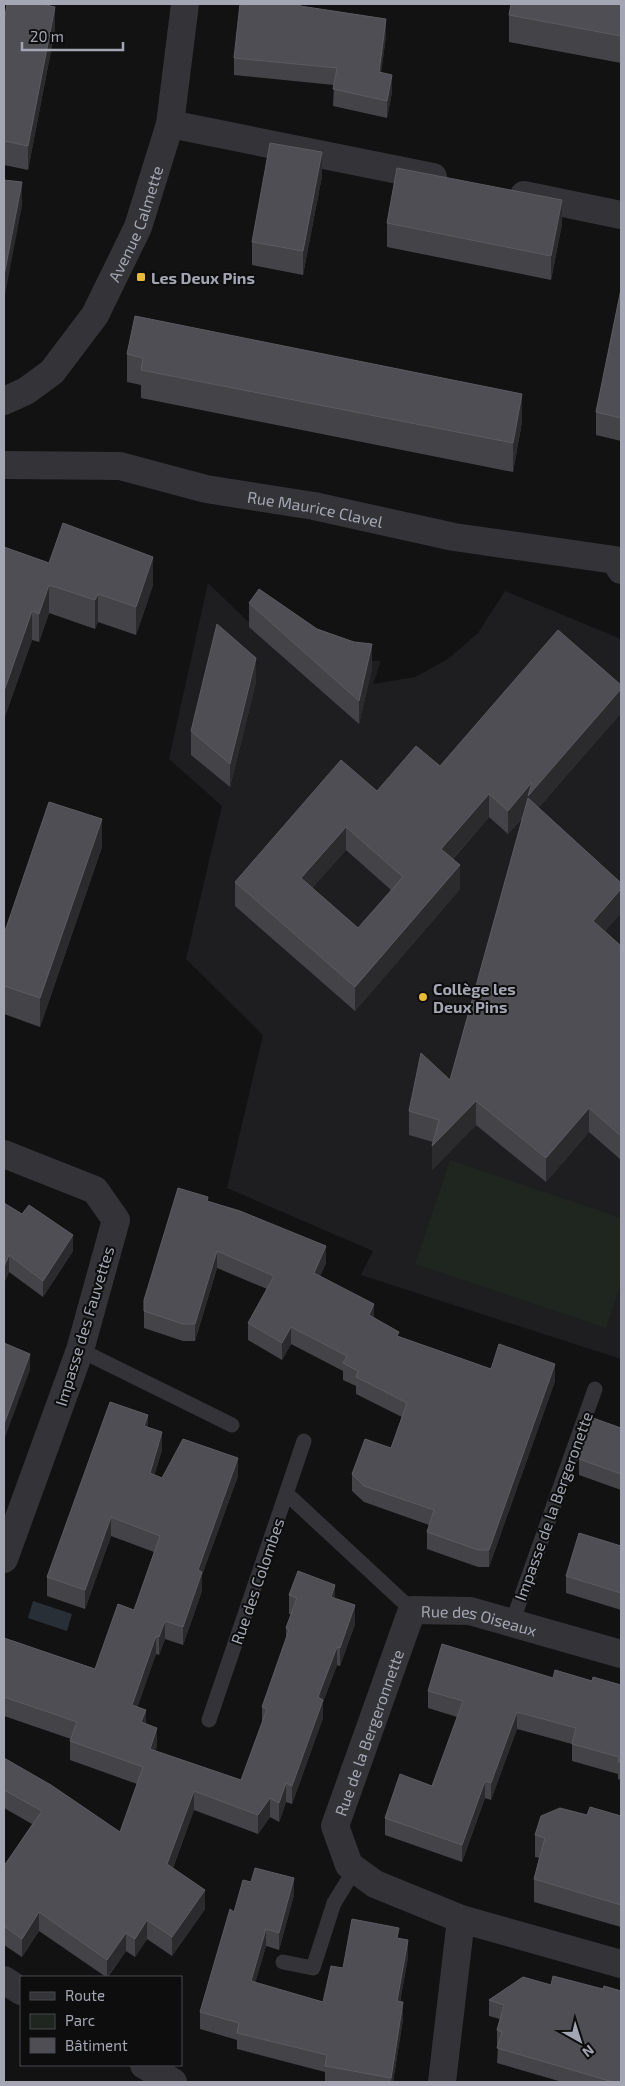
<svg xmlns="http://www.w3.org/2000/svg" width="625" height="2086" font-family="'Exo 2',sans-serif">
	<style>
		.built { fill: #1e1e20 }
		.green { fill: #1e261f }
		.water { fill: #292f36 }
		.lines { fill: none; stroke-linecap: round; stroke-linejoin: round }
		.lane { stroke: #333338; stroke-width: 15 }
		.street { stroke: #333338; stroke-width: 28 }
		.wall { fill: #434348; fill-rule: evenodd }
		.shaded-wall { fill: #2b2b2e }
		.building { fill: #4e4e54; stroke: #5b5c62; fill-rule: evenodd }
		.poi-dot { fill: #eaba33; stroke: #0d0d0e; stroke-width: 2 }
		.labels { text-anchor: middle; dominant-baseline: central; stroke-width: 4; stroke-linejoin: round; paint-order: stroke }
		.street-label { font-size: 16px; fill: #a4a7b3; stroke: #0d0d0e }
		.poi-label { font-size: 16px; font-weight: bold; fill: #a4a7b3; stroke: #0d0d0e; text-anchor: start }
	</style>
	<rect width="100%" height="100%" fill="#121213"/>
	<path class="built" d="M 208,583 L 285,657 L 381,661 L 373,684 L 415,677 L 448,659 L 478,633 L 505,591 L 621,639 L 621,1359 L 361,1275 L 373,1251 L 227,1188 L 263,1035 L 186,959 L 222,806 L 169,759 Z"/>
	<path class="green" d="M 450,1160 L 621,1218 L 621,1284 L 606,1328 L 415,1264 Z"/>
	<path class="water" d="M 33,1601 L 72,1614 L 67,1631 L 28,1618 Z"/>
	<g class="lines">
		<path class="lane" d="M 80,1350 L 232,1425
			M 287,1494 L 412,1610
			M 512,1623 L 595,1389
			M 209,1720 L 304,1441
			M 283,1962 L 313,1968 L 334,1903 L 355,1869"/>
		<g class="street">
			<path d="M 170,124 L 433,177"/>
			<path d="M 524,195 L 621,215"/>
			<path id="s1" d="M 4,401 L 26,391 L 52,372 L 95,315 L 138,227 L 170,124 L 185,4"/>
			<path id="s2" d="M 4,465 L 120,466 L 206,489 L 314,506 L 454,537 L 615,560 L 621,570"/>
			<path d="M 4,1154 L 95,1190 L 116,1220 L 80,1350 L 4,1559"/>
			<path d="M 461,1919 L 621,1964"/>
			<path d="M 4,1980 L 21,1991"/>
			<path d="M 144,2065 L 173,2082"/>
			<path id="s3" d="M 442,2082 L 461,1919 L 375,1884 L 349,1865 L 335,1826 L 412,1610 L 470,1611 L 621,1654"/>
		</g>
	</g>
	<path class="wall" d="M 300,4 L 300,6 L 386,36 L 381,73 L 392,92 L 387,118 L 333,106 L 334,85 L 234,75 L 234,58 Z
		M 621,4 L 621,63 L 509,42 L 509,15 Z
		M 4,23 L 55,30 L 28,170 L 4,165 Z
		M 322,176 L 303,275 L 252,265 L 252,242 Z
		M 387,223 L 562,224 L 551,280 L 387,247 Z
		M 621,289 L 621,441 L 596,435 L 596,412 Z
		M 127,354 L 522,422 L 513,472 L 141,398 L 141,385 L 127,382 Z
		M 4,547 L 49,563 L 153,585 L 136,635 L 98,622 L 95,629 L 49,613 L 39,642 L 32,640 L 4,719 Z
		M 249,603 L 317,629 L 354,642 L 372,668 L 359,724 L 249,627 Z
		M 256,682 L 230,787 L 191,755 L 191,731 Z
		M 621,713 L 538,808 L 621,883 L 621,913 L 605,931 L 621,946 L 621,1160 L 589,1132 L 546,1182 L 476,1125 L 432,1170 L 433,1142 L 409,1135 L 409,1111 L 450,1080 L 523,817 L 508,834 L 489,817 L 453,859 L 460,889 L 355,1011 L 235,906 L 235,882 L 377,791 L 440,766 ZM 346,850 L 391,890 L 358,928 L 312,888 Z
		M 102,847 L 40,1027 L 4,1014 L 4,934 Z
		M 208,1201 L 326,1263 L 320,1276 L 399,1337 L 491,1369 L 555,1381 L 489,1567 L 478,1567 L 427,1549 L 427,1532 L 429,1525 L 364,1502 L 352,1491 L 352,1474 L 391,1448 L 402,1417 L 356,1394 L 356,1386 L 343,1380 L 343,1371 L 291,1344 L 282,1360 L 248,1340 L 248,1323 L 267,1289 L 217,1268 L 195,1341 L 183,1341 L 144,1328 L 144,1300 Z
		M 4,1203 L 73,1251 L 43,1297 L 9,1272 L 4,1283 Z
		M 148,1427 L 162,1450 L 154,1475 L 162,1478 L 238,1476 L 202,1575 L 202,1591 L 183,1645 L 165,1639 L 159,1655 L 156,1654 L 137,1707 L 157,1746 L 155,1751 L 241,1780 L 262,1724 L 262,1707 L 286,1639 L 286,1628 L 291,1614 L 289,1614 L 289,1595 L 335,1598 L 355,1624 L 340,1666 L 337,1665 L 323,1702 L 323,1718 L 292,1804 L 286,1802 L 279,1822 L 270,1817 L 258,1834 L 194,1810 L 173,1868 L 205,1909 L 172,1956 L 147,1939 L 135,1957 L 126,1951 L 108,1977 L 106,1977 L 39,1931 L 22,1957 L 4,1945 L 4,1866 L 32,1824 L 4,1808 L 4,1758 L 120,1832 L 137,1784 L 70,1760 L 70,1741 L 71,1739 L 4,1716 L 4,1638 L 95,1669 L 134,1610 L 154,1552 L 111,1536 L 85,1609 L 47,1596 L 47,1577 Z
		M 621,1428 L 621,1490 L 579,1475 L 579,1459 Z
		M 621,1546 L 621,1610 L 566,1593 L 566,1576 Z
		M 553,1678 L 592,1681 L 621,1685 L 621,1780 L 618,1779 L 618,1774 L 572,1761 L 572,1744 L 517,1729 L 491,1800 L 485,1798 L 462,1862 L 385,1835 L 385,1818 L 432,1786 L 457,1717 L 428,1708 L 428,1691 Z
		M 587,1815 L 621,1816 L 621,1927 L 534,1902 L 534,1879 L 539,1858 L 535,1857 L 535,1835 Z
		M 294,1895 L 279,1950 L 266,1946 L 255,1983 L 323,2002 L 343,1968 L 399,1939 L 408,1957 L 400,2002 L 403,2019 L 393,2082 L 325,2082 L 325,2072 L 237,2049 L 237,2040 L 200,2029 L 200,2012 L 234,1912 Z
		M 523,1977 L 621,2082 L 562,2082 L 497,2063 L 498,2046 L 497,2046 L 497,2030 L 500,2019 L 489,2016 L 489,2000 Z"/>
	<path class="shaded-wall" d="M 55,7 L 55,30 L 28,170 L 28,146 Z
		M 386,19 L 386,36 L 379,89 L 379,72 Z
		M 392,75 L 392,92 L 387,118 L 387,101 Z
		M 322,152 L 322,176 L 303,275 L 303,251 Z
		M 22,182 L 22,206 L 4,300 L 4,276 Z
		M 562,200 L 562,224 L 551,280 L 551,256 Z
		M 522,394 L 522,422 L 513,472 L 513,443 Z
		M 153,557 L 153,585 L 136,635 L 136,607 Z
		M 49,585 L 49,613 L 39,642 L 39,614 Z
		M 98,594 L 98,622 L 95,629 L 95,600 Z
		M 32,611 L 32,640 L 4,719 L 4,691 Z
		M 372,644 L 372,668 L 359,724 L 359,701 Z
		M 256,658 L 256,682 L 230,787 L 230,764 Z
		M 621,689 L 621,713 L 528,819 L 528,810 L 508,834 L 508,811 L 532,782 Z
		M 489,794 L 489,817 L 441,872 L 441,849 Z
		M 102,819 L 102,847 L 40,1027 L 40,998 Z
		M 346,827 L 346,850 L 301,901 L 301,878 Z
		M 460,865 L 460,889 L 355,1011 L 355,987 Z
		M 621,889 L 621,913 L 593,945 L 593,921 Z
		M 476,1101 L 476,1125 L 432,1170 L 432,1146 Z
		M 589,1108 L 589,1132 L 546,1182 L 546,1158 Z
		M 73,1235 L 73,1251 L 43,1297 L 43,1281 Z
		M 326,1246 L 326,1263 L 314,1290 L 314,1273 Z
		M 217,1251 L 217,1268 L 195,1341 L 195,1324 Z
		M 9,1255 L 9,1272 L 4,1283 L 4,1267 Z
		M 374,1304 L 374,1321 L 369,1315 Z
		M 291,1327 L 291,1344 L 282,1360 L 282,1343 Z
		M 30,1354 L 30,1370 L 4,1440 L 4,1424 Z
		M 555,1364 L 555,1381 L 489,1567 L 489,1550 Z
		M 148,1415 L 148,1434 L 144,1426 Z
		M 162,1432 L 162,1450 L 150,1491 L 150,1473 Z
		M 238,1458 L 238,1476 L 202,1575 L 202,1591 L 183,1645 L 183,1627 L 198,1570 Z
		M 111,1517 L 111,1536 L 85,1609 L 85,1590 Z
		M 335,1585 L 335,1603 L 331,1597 Z
		M 355,1605 L 355,1624 L 340,1666 L 340,1648 Z
		M 165,1621 L 165,1639 L 159,1655 L 159,1637 Z
		M 156,1636 L 156,1654 L 132,1724 L 132,1705 Z
		M 337,1647 L 337,1665 L 323,1702 L 323,1718 L 292,1804 L 292,1786 L 318,1697 Z
		M 146,1710 L 146,1729 L 141,1722 Z
		M 517,1712 L 517,1729 L 491,1800 L 491,1783 Z
		M 157,1728 L 157,1746 L 150,1767 L 150,1749 Z
		M 485,1781 L 485,1798 L 462,1862 L 462,1845 Z
		M 286,1783 L 286,1802 L 279,1822 L 279,1803 Z
		M 194,1791 L 194,1810 L 167,1883 L 167,1864 Z
		M 270,1798 L 270,1817 L 258,1834 L 258,1815 Z
		M 294,1878 L 294,1895 L 279,1950 L 279,1933 Z
		M 205,1890 L 205,1909 L 172,1956 L 172,1937 Z
		M 39,1912 L 39,1931 L 22,1957 L 22,1939 Z
		M 147,1920 L 147,1939 L 135,1957 L 135,1939 Z
		M 266,1929 L 266,1946 L 251,1998 L 251,1981 Z
		M 126,1933 L 126,1951 L 107,1977 L 107,1960 Z
		M 408,1940 L 408,1957 L 397,2018 L 397,2001 Z
		M 403,2002 L 403,2019 L 393,2082 L 391,2082 Z"/>
	<path class="building" d="M 7,4 L 42,4 L 55,7 L 28,146 L 4,141 L 4,23 Z
		M 240,4 L 300,4 L 300,6 L 386,19 L 379,72 L 392,75 L 387,101 L 333,89 L 337,68 L 234,58 Z
		M 511,4 L 621,4 L 621,36 L 509,15 Z
		M 270,143 L 322,152 L 303,251 L 252,242 Z
		M 397,168 L 562,200 L 551,256 L 387,223 Z
		M 4,180 L 22,182 L 4,276 Z
		M 621,289 L 621,418 L 596,412 Z
		M 135,316 L 522,394 L 513,443 L 141,370 L 143,358 L 127,354 Z
		M 63,523 L 153,557 L 136,607 L 98,594 L 95,600 L 49,585 L 39,614 L 32,611 L 4,691 L 4,547 L 49,563 Z
		M 259,589 L 317,629 L 354,642 L 372,644 L 359,701 L 249,603 Z
		M 217,624 L 256,658 L 230,764 L 191,731 Z
		M 558,630 L 621,685 L 621,689 L 528,796 L 532,782 L 508,811 L 489,794 L 441,849 L 460,865 L 355,987 L 235,882 L 341,760 L 377,791 L 416,746 L 440,766 ZM 346,827 L 403,877 L 358,928 L 301,878 Z
		M 528,798 L 621,883 L 621,889 L 593,921 L 621,946 L 621,1136 L 589,1108 L 546,1158 L 476,1101 L 432,1146 L 439,1120 L 409,1111 L 421,1053 L 450,1080 Z
		M 49,802 L 102,819 L 40,998 L 4,986 L 4,934 Z
		M 178,1188 L 208,1197 L 207,1201 L 240,1211 L 326,1246 L 314,1273 L 374,1304 L 369,1315 L 399,1332 L 397,1336 L 491,1369 L 499,1344 L 555,1364 L 489,1550 L 478,1550 L 427,1532 L 434,1510 L 364,1486 L 352,1474 L 365,1439 L 391,1448 L 407,1403 L 356,1377 L 358,1371 L 343,1363 L 347,1356 L 291,1327 L 282,1343 L 248,1323 L 274,1276 L 217,1251 L 195,1324 L 183,1324 L 144,1311 L 144,1300 Z
		M 4,1203 L 22,1214 L 29,1205 L 73,1235 L 43,1281 L 9,1255 L 4,1267 Z
		M 4,1343 L 30,1354 L 4,1424 Z
		M 110,1402 L 148,1415 L 144,1426 L 162,1432 L 150,1473 L 162,1478 L 183,1439 L 238,1458 L 198,1570 L 202,1572 L 183,1627 L 165,1621 L 159,1637 L 156,1636 L 132,1705 L 146,1710 L 141,1722 L 157,1728 L 150,1749 L 241,1780 L 267,1709 L 262,1707 L 289,1630 L 286,1628 L 297,1598 L 289,1595 L 298,1571 L 335,1585 L 331,1597 L 355,1605 L 340,1648 L 337,1647 L 318,1697 L 323,1700 L 292,1786 L 286,1783 L 279,1803 L 270,1798 L 258,1815 L 194,1791 L 167,1864 L 205,1890 L 172,1937 L 147,1920 L 135,1939 L 126,1933 L 107,1960 L 39,1912 L 22,1939 L 4,1926 L 4,1866 L 42,1811 L 4,1790 L 4,1758 L 51,1785 L 120,1832 L 143,1767 L 70,1741 L 77,1722 L 4,1697 L 4,1638 L 95,1669 L 118,1604 L 134,1610 L 160,1536 L 111,1517 L 85,1590 L 47,1577 Z
		M 593,1418 L 621,1428 L 621,1474 L 579,1459 Z
		M 579,1533 L 621,1546 L 621,1593 L 566,1576 Z
		M 442,1644 L 553,1678 L 555,1670 L 592,1681 L 593,1677 L 621,1685 L 621,1762 L 618,1762 L 619,1757 L 572,1744 L 576,1728 L 517,1712 L 491,1783 L 485,1781 L 462,1845 L 385,1818 L 400,1774 L 432,1786 L 463,1701 L 428,1691 Z
		M 590,1807 L 621,1816 L 621,1905 L 534,1879 L 545,1838 L 535,1835 L 541,1816 L 560,1808 L 587,1815 Z
		M 255,1868 L 294,1878 L 279,1933 L 266,1929 L 251,1981 L 323,2002 L 331,1966 L 343,1968 L 352,1919 L 399,1928 L 397,1938 L 408,1940 L 397,2001 L 403,2002 L 391,2078 L 325,2066 L 327,2055 L 237,2033 L 239,2023 L 200,2012 L 230,1909 L 234,1912 L 243,1880 L 251,1882 Z
		M 553,1976 L 603,1989 L 604,1986 L 621,1991 L 621,2082 L 613,2082 L 497,2048 L 502,2032 L 497,2030 L 504,2005 L 489,2000 L 523,1977 L 551,1985 Z"/>
	<g class="poi-dot">
		<rect x="136" y="272" width="10" height="10" rx="2.5"/>
		<circle cx="423" cy="997" r="5"/>
	</g>
	<g class="labels">
		<g class="street-label">
			<text stroke="none"><textPath href="#s1" startOffset="228">Avenue Calmette</textPath></text>
			<text stroke="none"><textPath href="#s2" startOffset="316">Rue Maurice Clavel</textPath></text>
			<text transform="translate(84 1326) rotate(-73)">Impasse des Fauvettes</text>
			<text transform="translate(553 1506) rotate(-70)">Impasse de la Bergeronette</text>
			<text transform="translate(257 1581) rotate(-71)">Rue des Colombes</text>
			<text stroke="none"><textPath href="#s3" startOffset="628">Rue des Oiseaux</textPath></text>
			<text stroke="none"><textPath href="#s3" startOffset="430">Rue de la Bergeronnette</textPath></text>
		</g>
		<g class="poi-label">
			<text x="151" y="277">Les Deux Pins</text>
			<text x="433" y="988">Collège les<tspan x="433" dy="18">Deux Pins</tspan></text>
		</g>
	</g>
	<rect width="625" height="2086" fill="none" stroke="#a4a7b3" stroke-width="10"/>
	<rect x="20" y="1976" width="162" height="90" fill="#0d0d0e" stroke="#494b50"/>
	<rect x="30" y="1992" width="25" height="8" fill="#333338" stroke="#494b50"/>
	<text x="65" y="2001" font-size="15" fill="#a4a7b3">Route</text>
	<rect x="30" y="2014" width="25" height="15" fill="#1e261f" stroke="#494b50"/>
	<text x="65" y="2026" font-size="15" fill="#a4a7b3">Parc</text>
	<rect x="30" y="2038" width="25" height="15" fill="#4e4e54" stroke="#494b50"/>
	<text x="65" y="2051" font-size="15" fill="#a4a7b3">Bâtiment</text>
	<g transform="translate(580 2041) rotate(141)" stroke="#0d0d0e" stroke-width="4" paint-order="stroke">
	<path d="M0-4L9 19L0 12L-9 19Z" fill="#a4a7b3"/>
	<text y="-8" font-size="14" font-weight="bold" text-anchor="middle" fill="#a4a7b3">N</text>
	</g>
	<path d="M22 42v8h101v-8" fill="none" stroke="#a4a7b3" stroke-width="2.5"/>
	<text x="30" y="42" font-size="15" fill="#a4a7b3" stroke="#0d0d0e" stroke-width="4" paint-order="stroke">20 m</text>
</svg>
